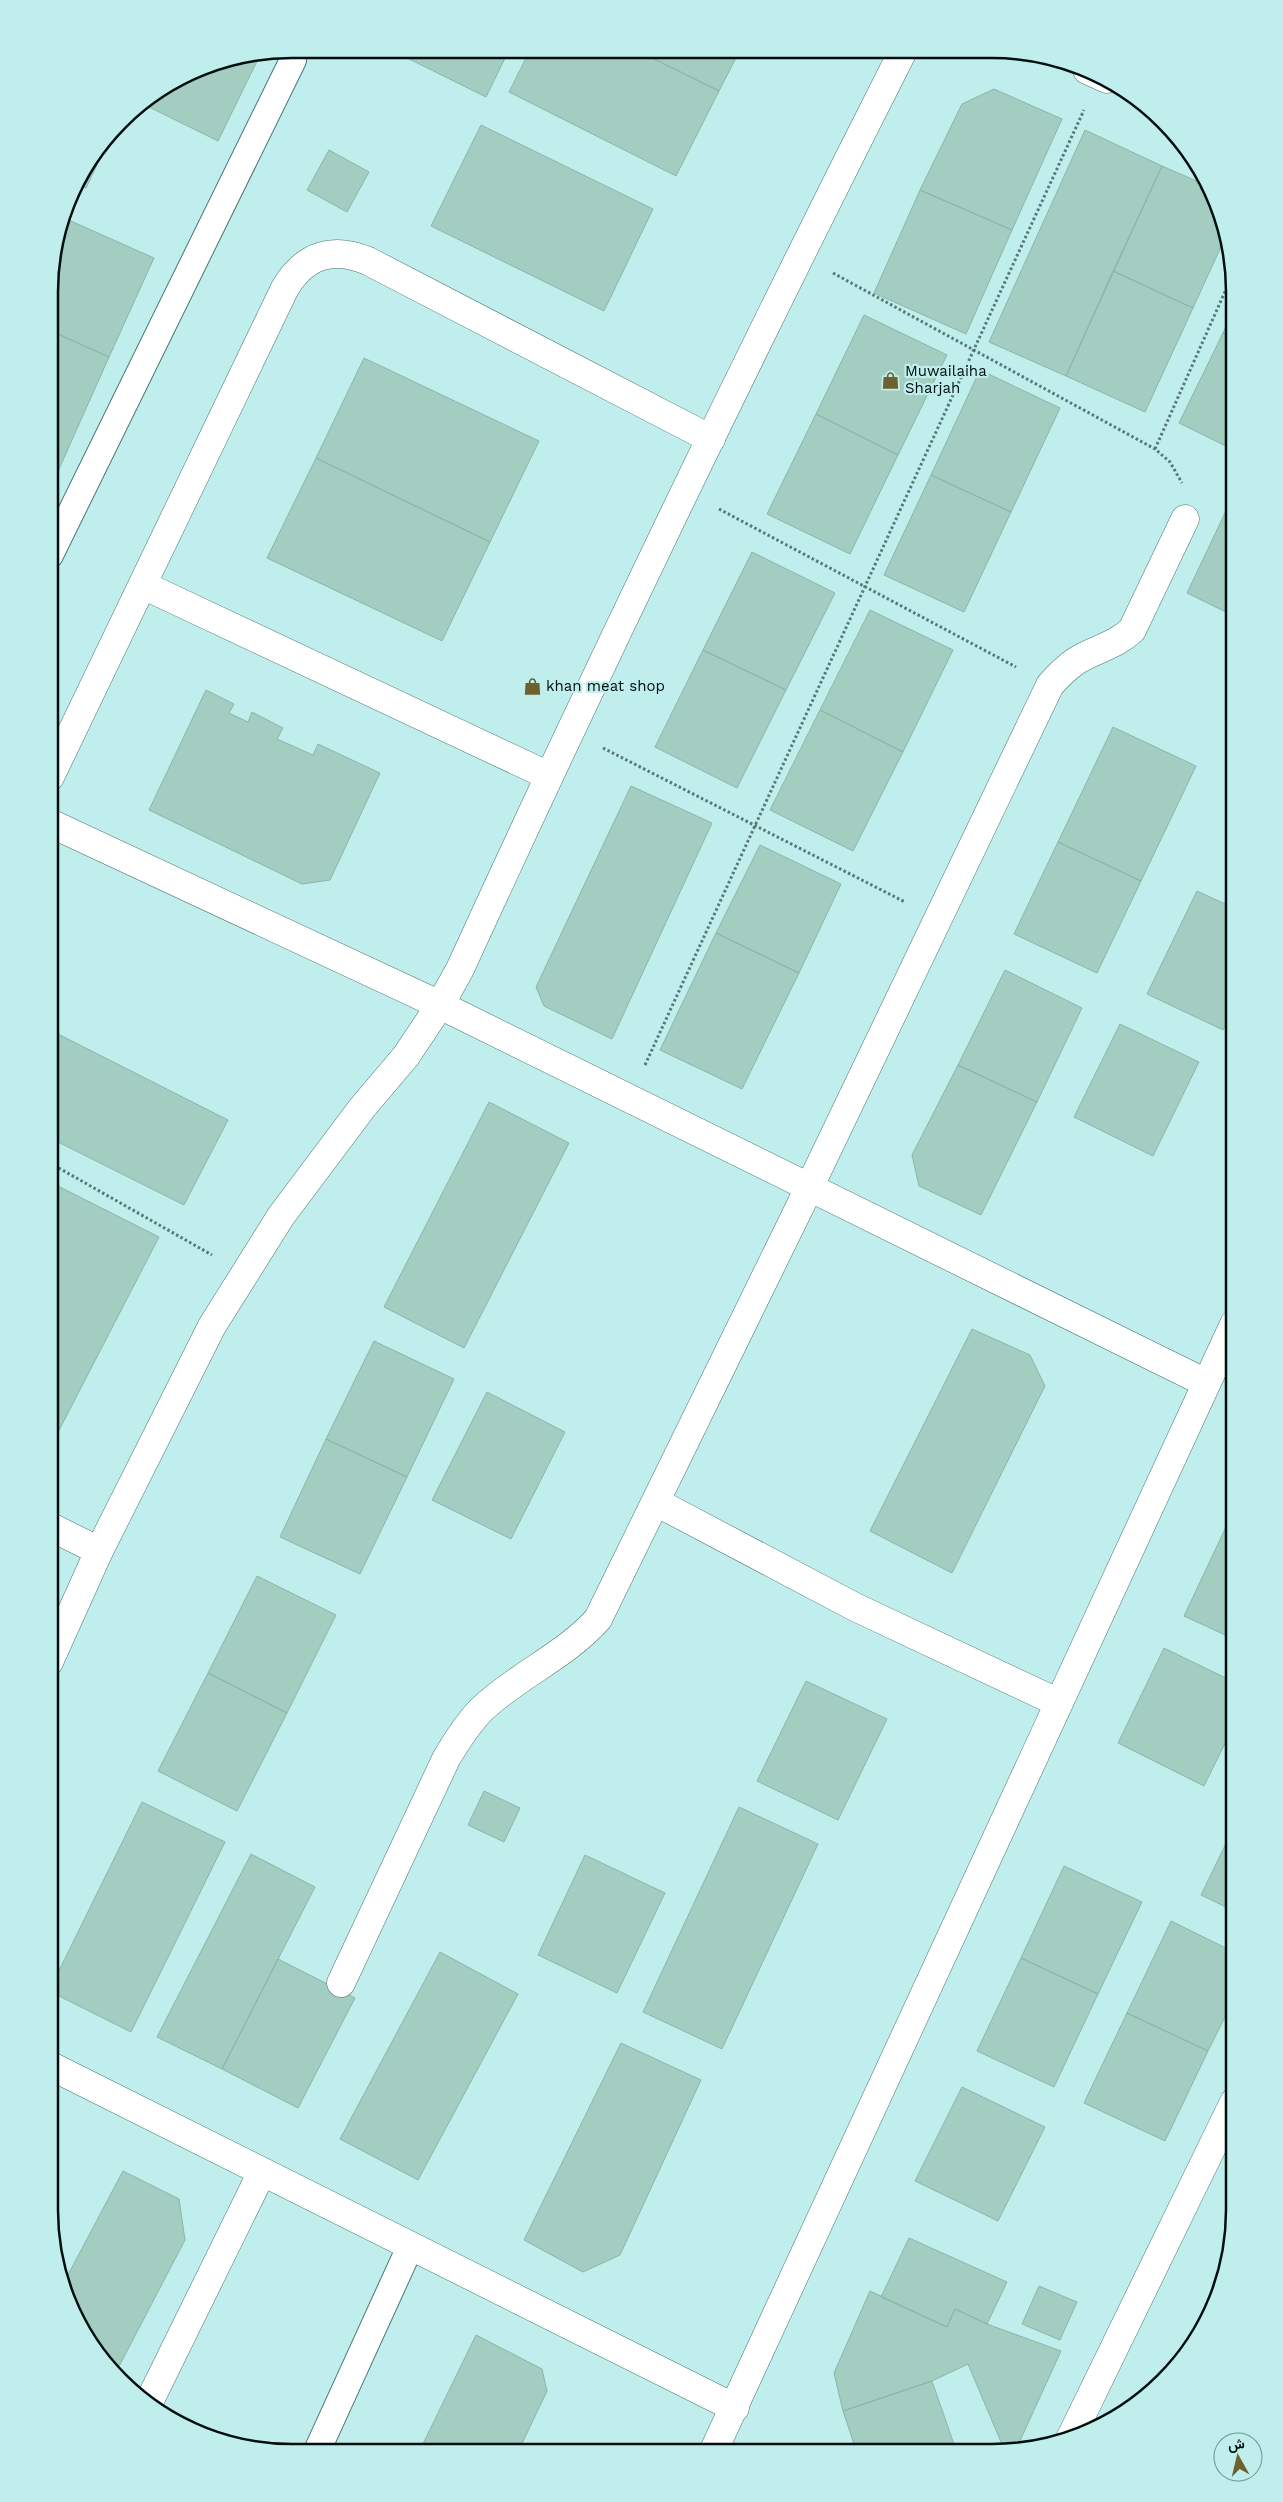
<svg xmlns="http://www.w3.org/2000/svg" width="1283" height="2502" font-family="'Work Sans',Vazirmatn,sans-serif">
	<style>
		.building { fill: #a2cdc0; stroke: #8bb5a9 }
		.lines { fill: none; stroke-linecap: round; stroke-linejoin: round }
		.service-casing { stroke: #497575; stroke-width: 28 }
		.minor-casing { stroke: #497575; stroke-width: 29 }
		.tertiary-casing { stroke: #497575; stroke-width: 29 }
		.path { stroke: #5a7777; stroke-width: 3; stroke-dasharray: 2.5 2.5; stroke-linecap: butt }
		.service { stroke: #fff; stroke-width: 26 }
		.minor { stroke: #fff; stroke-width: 28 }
		.tertiary { stroke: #fff; stroke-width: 28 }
		.labels { text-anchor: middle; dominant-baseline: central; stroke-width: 4.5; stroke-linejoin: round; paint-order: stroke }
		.poi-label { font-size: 15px; fill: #010e0e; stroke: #bfeeed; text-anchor: start }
		.rim { fill: none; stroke: #010e0e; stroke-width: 2.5 }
	</style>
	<rect width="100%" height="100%" fill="#bfeeed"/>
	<path class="building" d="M 396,49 L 509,50 L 486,97 L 395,52 Z
		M 530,50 L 638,51 L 719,91 L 676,176 L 509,92 Z
		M 638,51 L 739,52 L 719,91 Z
		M 260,55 L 218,141 L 143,104 L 145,101 L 199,67 Z
		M 994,89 L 1062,119 L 1012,230 L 920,190 L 962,104 Z
		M 481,125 L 653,209 L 604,311 L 431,226 Z
		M 1085,130 L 1162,166 L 1066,376 L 989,342 Z
		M 111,135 L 86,188 L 75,183 Z
		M 329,150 L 369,172 L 347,212 L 307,190 Z
		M 1162,166 L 1208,186 L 1221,213 L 1225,238 L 1193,308 L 1113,271 Z
		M 920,190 L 1012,230 L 966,334 L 874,293 Z
		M 64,218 L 154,258 L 109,357 L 51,331 L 51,260 Z
		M 1113,271 L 1193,308 L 1145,412 L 1066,376 Z
		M 1234,310 L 1234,338 L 1223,333 Z
		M 864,315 L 947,355 L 898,455 L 816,414 Z
		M 51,331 L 109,357 L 55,478 L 51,476 Z
		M 1223,333 L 1234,338 L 1234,450 L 1179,423 Z
		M 364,358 L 539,441 L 490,542 L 316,458 Z
		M 980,370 L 1060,408 L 1011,512 L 931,475 Z
		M 816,414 L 898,455 L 850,554 L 767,514 Z
		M 316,458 L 490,542 L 442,641 L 267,558 Z
		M 931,475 L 1011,512 L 964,612 L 884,575 Z
		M 1234,494 L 1234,616 L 1187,593 Z
		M 752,552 L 835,593 L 786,690 L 703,650 Z
		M 870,610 L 953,650 L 903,752 L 820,710 Z
		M 703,650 L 786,690 L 737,788 L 655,747 Z
		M 206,690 L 234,704 L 229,713 L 248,722 L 252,712 L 283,728 L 277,739 L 313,755 L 318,744 L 380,773 L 330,880 L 302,884 L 149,810 Z
		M 820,710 L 903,752 L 853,851 L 770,810 Z
		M 1113,727 L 1196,766 L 1141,881 L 1058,842 Z
		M 631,786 L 712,823 L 612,1039 L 544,1006 L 536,987 Z
		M 1058,842 L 1141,881 L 1097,973 L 1014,934 Z
		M 760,845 L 841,884 L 799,973 L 716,933 Z
		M 1197,891 L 1234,908 L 1234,1008 L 1223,1030 L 1147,994 Z
		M 716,933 L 799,973 L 742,1089 L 660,1050 Z
		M 1005,970 L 1082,1008 L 1037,1102 L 958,1065 Z
		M 1120,1024 L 1199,1062 L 1153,1156 L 1074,1117 Z
		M 54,1032 L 228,1120 L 184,1205 L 50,1138 L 50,1040 Z
		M 958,1065 L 1037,1102 L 981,1215 L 919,1186 L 912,1155 Z
		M 489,1102 L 569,1143 L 464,1348 L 384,1307 Z
		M 50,1182 L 159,1237 L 55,1438 L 50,1435 Z
		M 972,1329 L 1030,1355 L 1045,1386 L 952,1573 L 870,1531 Z
		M 374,1341 L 454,1379 L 407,1477 L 326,1439 Z
		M 487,1392 L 565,1432 L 511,1539 L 432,1500 Z
		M 326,1439 L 407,1477 L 360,1574 L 280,1537 Z
		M 1234,1510 L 1234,1639 L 1184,1616 Z
		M 257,1576 L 336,1615 L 287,1713 L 208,1673 Z
		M 1164,1648 L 1234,1682 L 1234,1725 L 1204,1786 L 1118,1743 Z
		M 208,1673 L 287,1713 L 237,1811 L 158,1771 Z
		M 806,1681 L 887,1719 L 838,1820 L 757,1781 Z
		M 484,1791 L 520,1808 L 504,1842 L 468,1825 Z
		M 142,1802 L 225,1842 L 131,2032 L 49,1991 Z
		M 739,1807 L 818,1844 L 722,2049 L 643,2012 Z
		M 1234,1827 L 1234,1911 L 1201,1895 Z
		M 251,1854 L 315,1887 L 222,2069 L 157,2037 Z
		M 585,1855 L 665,1893 L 617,1993 L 538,1955 Z
		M 1064,1866 L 1142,1902 L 1098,1994 L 1021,1958 Z
		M 1171,1921 L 1234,1952 L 1234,1999 L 1208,2051 L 1127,2013 Z
		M 440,1952 L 518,1994 L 418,2180 L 340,2139 Z
		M 1021,1958 L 1098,1994 L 1054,2087 L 977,2051 Z
		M 278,1959 L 355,1998 L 298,2108 L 222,2069 Z
		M 1127,2013 L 1208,2051 L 1165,2141 L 1084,2103 Z
		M 621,2043 L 701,2080 L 620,2255 L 583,2272 L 524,2240 Z
		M 962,2087 L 1045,2127 L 998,2221 L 915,2181 Z
		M 123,2171 L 179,2199 L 185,2240 L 115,2374 L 89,2345 L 61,2288 Z
		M 909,2238 L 1007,2282 L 987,2324 L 955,2309 L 947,2327 L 881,2297 Z
		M 1221,2282 L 1216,2303 L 1184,2359 Z
		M 1039,2286 L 1077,2302 L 1060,2340 L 1022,2324 Z
		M 870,2291 L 947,2327 L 955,2309 L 987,2324 L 1061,2351 L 1019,2443 L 1004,2449 L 968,2364 L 932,2381 L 843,2411 L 834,2373 Z
		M 476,2335 L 542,2369 L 547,2391 L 518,2452 L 419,2452 Z
		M 932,2381 L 957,2453 L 857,2453 L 843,2411 Z"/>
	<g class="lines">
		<defs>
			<path id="service" d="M 50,555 L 293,60
				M 317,2451 L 410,2247"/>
			<path id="minor" d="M 1087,70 L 1107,79
				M 143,585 L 549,776
				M 50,777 L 285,288 C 305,255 332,246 368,261 L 711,439
				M 50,823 L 440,1005 L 1206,1383
				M 656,1502 L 855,1607 L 1059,1703
				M 49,1526 L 99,1551
				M 341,1983 L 446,1759 C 456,1742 467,1724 482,1709 C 518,1675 565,1656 598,1619 L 809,1188 L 1050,685 C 1058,676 1066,668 1076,661 C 1095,649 1115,646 1132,630 L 1185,519
				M 49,2065 L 735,2408
				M 148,2404 L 262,2172
				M 1069,2441 L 1234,2102
				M 713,2452 L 1234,1324"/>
			<path id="tertiary" d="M 49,1662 L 99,1551 L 212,1326 L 281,1216 L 362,1108 L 406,1056 L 440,1005 L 460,969 C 601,661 749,355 902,53"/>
		</defs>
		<use href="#service" class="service-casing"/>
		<use href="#minor" class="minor-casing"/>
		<use href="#tertiary" class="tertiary-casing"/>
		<path class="path" d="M 833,273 L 1155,449 L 1170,462 L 1182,483
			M 1155,449 L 1232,276
			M 719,509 L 1016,667
			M 603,748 L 905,902
			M 645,1065 L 1084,110
			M 50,1163 L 212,1255"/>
		<use href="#service" class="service"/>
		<use href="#minor" class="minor"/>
		<use href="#tertiary" class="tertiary"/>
	</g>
	<defs>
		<symbol id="shop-bare" viewBox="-9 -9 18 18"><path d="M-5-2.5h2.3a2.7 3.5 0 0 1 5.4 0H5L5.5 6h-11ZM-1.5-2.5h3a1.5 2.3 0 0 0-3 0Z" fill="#6f612e" stroke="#bfeeed" stroke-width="2.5" paint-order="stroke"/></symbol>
	</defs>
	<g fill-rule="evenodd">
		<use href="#shop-bare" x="878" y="368" width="25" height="25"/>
		<use href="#shop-bare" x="520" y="674" width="25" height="25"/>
	</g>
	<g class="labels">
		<g class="poi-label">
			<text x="905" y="371">Muwailaiha<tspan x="905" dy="17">Sharjah</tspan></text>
			<text x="546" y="686">khan meat shop</text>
		</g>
	</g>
	<path d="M0 0H1283V2502H0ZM292 58H992A234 234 0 0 1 1226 292V2210A234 234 0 0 1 992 2444H292A234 234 0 0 1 58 2210V292A234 234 0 0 1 292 58Z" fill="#bfeeed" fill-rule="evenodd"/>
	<path class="rim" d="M292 58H992A234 234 0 0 1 1226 292V2210A234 234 0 0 1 992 2444H292A234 234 0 0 1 58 2210V292A234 234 0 0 1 292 58Z"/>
	<g transform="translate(1238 2457) rotate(352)"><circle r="24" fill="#bfeeed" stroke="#739494"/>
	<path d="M0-4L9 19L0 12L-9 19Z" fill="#6f612e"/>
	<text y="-8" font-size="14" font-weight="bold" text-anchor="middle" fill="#010e0e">ش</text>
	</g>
</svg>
